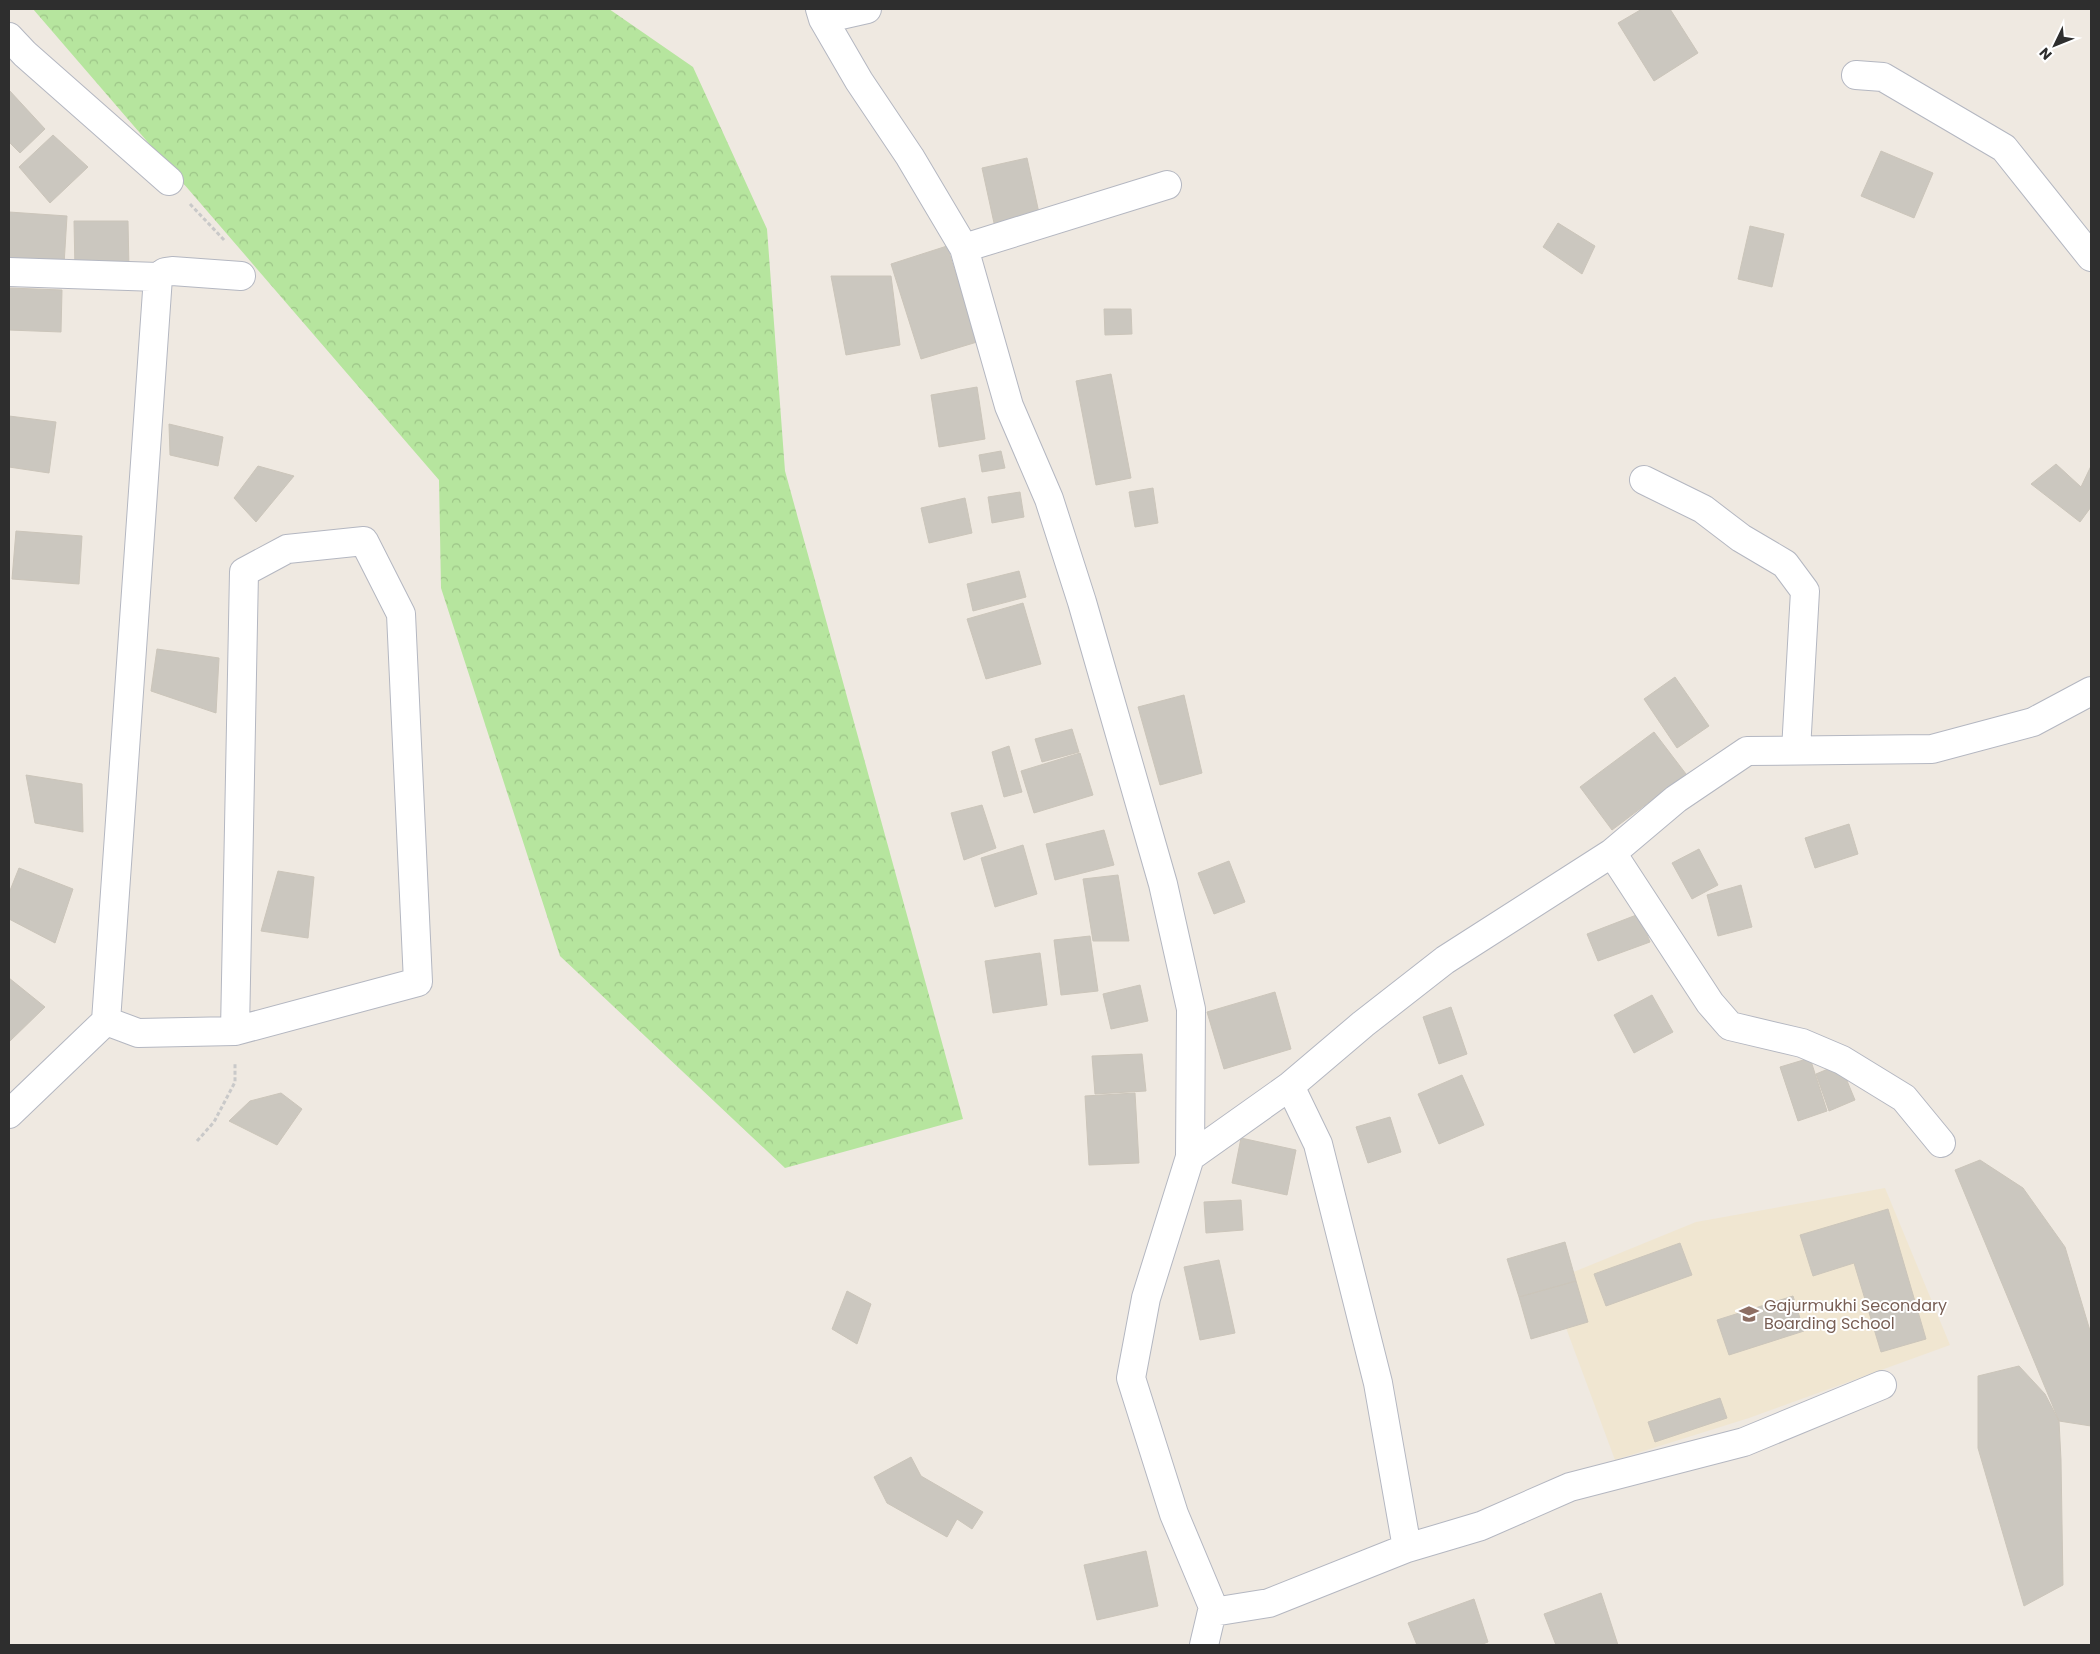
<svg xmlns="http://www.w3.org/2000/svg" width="2100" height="1654" font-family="Poppins,sans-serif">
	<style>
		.education { fill: #f0e6d1 }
		.forest { fill: url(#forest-crowns) }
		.building { fill: #cbc7bf; stroke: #cbc5ba }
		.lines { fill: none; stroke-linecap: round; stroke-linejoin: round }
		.street-casing { stroke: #b4b7c1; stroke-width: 30 }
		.path { stroke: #c9c9c9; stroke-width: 3; stroke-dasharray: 4 2.5; stroke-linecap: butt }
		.street { stroke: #fff; stroke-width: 28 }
		.labels { text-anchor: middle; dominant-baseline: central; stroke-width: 4; stroke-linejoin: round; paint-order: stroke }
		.education-label { font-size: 16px; fill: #785e54; stroke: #fff; text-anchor: start }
	</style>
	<defs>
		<pattern id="forest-crowns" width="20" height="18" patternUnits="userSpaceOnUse" patternTransform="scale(1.25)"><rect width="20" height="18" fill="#b6e59e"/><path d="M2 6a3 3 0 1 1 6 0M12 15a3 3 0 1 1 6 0" fill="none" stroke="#9dc588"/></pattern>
	</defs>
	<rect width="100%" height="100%" fill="#efe9e1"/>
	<path class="education" d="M 1885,1188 L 1950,1345 L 1749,1418 L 1615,1460 L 1549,1282 L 1696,1222 Z"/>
	<path class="forest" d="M 33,9 L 609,9 L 693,67 L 767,229 L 785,471 L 963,1119 L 785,1168 L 560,956 L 441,588 L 439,480 Z"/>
	<path class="building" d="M 1642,9 L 1670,9 L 1698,53 L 1654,81 L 1618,23 Z
		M 9,90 L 45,129 L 20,153 L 9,142 Z
		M 53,135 L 88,167 L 50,203 L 19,167 Z
		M 1881,151 L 1933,173 L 1914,218 L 1861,196 Z
		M 1027,158 L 1039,213 L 994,223 L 982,168 Z
		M 9,212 L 67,216 L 64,265 L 9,261 Z
		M 74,221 L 128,221 L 129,270 L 75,270 Z
		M 1558,223 L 1595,246 L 1582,274 L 1543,247 Z
		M 1750,226 L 1784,234 L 1772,287 L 1738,279 Z
		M 947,246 L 977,342 L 921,359 L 891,264 Z
		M 831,276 L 891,276 L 900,345 L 846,355 Z
		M 9,288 L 62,290 L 61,332 L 9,330 Z
		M 1104,309 L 1131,309 L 1132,334 L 1105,335 Z
		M 1111,374 L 1131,478 L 1096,485 L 1076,381 Z
		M 977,387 L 985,439 L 939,447 L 931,395 Z
		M 9,416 L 56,422 L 49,473 L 9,467 Z
		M 169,424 L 223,437 L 218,466 L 170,455 Z
		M 1001,451 L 1005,468 L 982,472 L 979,455 Z
		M 2056,464 L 2081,487 L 2091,466 L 2091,507 L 2080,522 L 2031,484 Z
		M 258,466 L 294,476 L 256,522 L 234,498 Z
		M 1153,488 L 1158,523 L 1135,527 L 1129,492 Z
		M 1020,492 L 1024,517 L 992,523 L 988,497 Z
		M 965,498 L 972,533 L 929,543 L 921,508 Z
		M 16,531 L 82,536 L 79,584 L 12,579 Z
		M 1019,571 L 1026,597 L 973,611 L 967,584 Z
		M 1023,603 L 1041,664 L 986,679 L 967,619 Z
		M 157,649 L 219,658 L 216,713 L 151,691 Z
		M 1675,677 L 1709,726 L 1677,748 L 1644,699 Z
		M 1184,695 L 1202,773 L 1160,785 L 1138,707 Z
		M 1072,729 L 1079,752 L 1042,762 L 1035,739 Z
		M 1654,732 L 1686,774 L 1612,830 L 1580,787 Z
		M 1009,746 L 1022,792 L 1004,797 L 992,752 Z
		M 1080,753 L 1093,795 L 1034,813 L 1021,771 Z
		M 26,775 L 82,784 L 83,832 L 35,823 Z
		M 982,805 L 996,848 L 964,860 L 951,813 Z
		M 1849,824 L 1858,854 L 1815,868 L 1805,838 Z
		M 1104,830 L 1114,865 L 1055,880 L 1046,844 Z
		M 1023,845 L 1037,894 L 995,907 L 981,858 Z
		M 1699,849 L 1718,885 L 1692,899 L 1672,863 Z
		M 1229,861 L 1245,902 L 1214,914 L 1198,873 Z
		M 19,868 L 73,889 L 55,943 L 9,919 L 9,893 Z
		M 278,871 L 314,877 L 308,938 L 261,931 Z
		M 1118,875 L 1129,941 L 1093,941 L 1083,879 Z
		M 1741,885 L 1752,927 L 1718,936 L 1707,895 Z
		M 1639,914 L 1650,942 L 1598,961 L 1587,934 Z
		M 1090,936 L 1098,991 L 1061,995 L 1054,940 Z
		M 1040,953 L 1047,1005 L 993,1013 L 985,961 Z
		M 9,978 L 45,1007 L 9,1042 Z
		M 1140,985 L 1148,1021 L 1111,1029 L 1103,994 Z
		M 1275,992 L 1291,1049 L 1224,1069 L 1207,1012 Z
		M 1652,995 L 1673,1032 L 1634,1053 L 1614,1015 Z
		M 1451,1007 L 1467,1054 L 1439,1064 L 1423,1017 Z
		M 1142,1054 L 1146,1091 L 1095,1094 L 1092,1056 Z
		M 1810,1058 L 1827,1111 L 1798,1121 L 1780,1067 Z
		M 1840,1064 L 1855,1100 L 1829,1111 L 1816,1074 Z
		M 1462,1075 L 1484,1125 L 1439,1144 L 1418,1094 Z
		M 281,1093 L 302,1109 L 277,1145 L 229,1121 L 250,1101 Z
		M 1135,1093 L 1139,1163 L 1089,1165 L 1085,1096 Z
		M 1390,1117 L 1401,1152 L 1368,1163 L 1356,1127 Z
		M 1241,1138 L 1296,1150 L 1287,1195 L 1232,1183 Z
		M 1980,1160 L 2023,1188 L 2065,1247 L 2091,1334 L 2091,1426 L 2059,1421 L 1955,1170 Z
		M 1241,1200 L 1243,1230 L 1206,1233 L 1204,1202 Z
		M 1888,1209 L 1926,1339 L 1881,1352 L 1854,1263 L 1813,1276 L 1800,1235 Z
		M 1565,1242 L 1576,1281 L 1519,1297 L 1507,1259 Z
		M 1680,1243 L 1692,1275 L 1606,1306 L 1594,1274 Z
		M 1219,1260 L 1235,1333 L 1200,1340 L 1184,1267 Z
		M 1576,1281 L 1588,1322 L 1531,1339 L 1519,1297 Z
		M 847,1291 L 871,1304 L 857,1344 L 832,1329 Z
		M 1793,1296 L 1804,1331 L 1729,1355 L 1717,1320 Z
		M 2019,1366 L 2045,1394 L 2059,1421 L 2061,1460 L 2063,1585 L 2024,1606 L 1978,1448 L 1978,1376 Z
		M 1720,1398 L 1727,1418 L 1655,1442 L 1648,1422 Z
		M 911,1457 L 921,1476 L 983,1512 L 972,1529 L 957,1519 L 947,1537 L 887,1503 L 874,1477 Z
		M 1146,1551 L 1158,1606 L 1097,1620 L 1084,1565 Z
		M 1601,1593 L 1618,1645 L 1556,1645 L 1544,1614 Z
		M 1474,1599 L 1488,1642 L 1480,1645 L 1417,1645 L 1408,1623 Z"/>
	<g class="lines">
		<defs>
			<path id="street" d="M 820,9 L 823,19 L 859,81 L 910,157 L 964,248 L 1009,406 L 1049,499 L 1082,602 L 1163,884 L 1191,1009 L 1190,1157 L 1146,1298 L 1131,1378 L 1174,1514 L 1213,1607 L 1204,1645
				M 823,19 L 867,9
				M 9,37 L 25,54 L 169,181
				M 1856,75 L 1883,77 L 2004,148 L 2091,257
				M 964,248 L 1167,185
				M 9,272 L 158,277
				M 1644,480 L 1703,509 L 1741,538 L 1785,564 L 1805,591 L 1796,750
				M 1612,853 L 1710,1003 L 1730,1026 L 1802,1043 L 1842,1060 L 1904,1098 L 1941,1143
				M 106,1021 L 138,1033 L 235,1031 L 244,572 L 287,549 L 364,541 L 401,614 L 418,982 L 235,1031
				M 1290,1086 L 1318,1144 L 1378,1383 L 1407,1548
				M 9,1114 L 106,1021 L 158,277 L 165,272 L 172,271 L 241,276
				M 1190,1157 L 1290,1086 L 1363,1024 L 1445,960 L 1612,853 L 1676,799 L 1747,751 L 1932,749 L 2033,722 L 2091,691
				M 1213,1607 L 1213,1612 L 1269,1603 L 1407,1548 L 1481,1526 L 1570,1487 L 1744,1442 L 1882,1385"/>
		</defs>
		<use href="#street" class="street-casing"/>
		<path class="path" d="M 190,204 L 225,241
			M 197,1141 L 214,1122 L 235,1082 L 235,1064"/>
		<use href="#street" class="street"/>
	</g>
	<defs>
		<symbol id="school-bare" viewBox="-9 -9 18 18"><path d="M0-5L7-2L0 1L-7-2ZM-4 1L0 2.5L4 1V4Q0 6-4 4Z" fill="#8d6e63" stroke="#fff" stroke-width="2.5" paint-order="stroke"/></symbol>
	</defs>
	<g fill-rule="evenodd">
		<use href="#school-bare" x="1735" y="1300" width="28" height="28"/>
	</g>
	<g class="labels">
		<g class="education-label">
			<text x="1764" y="1305">Gajurmukhi Secondary<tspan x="1764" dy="18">Boarding School</tspan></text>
		</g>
	</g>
	<rect width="2100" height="1654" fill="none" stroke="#2e2e2e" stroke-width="20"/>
	<g transform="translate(2055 45) rotate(227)" stroke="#ffffff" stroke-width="4" paint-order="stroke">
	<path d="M0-4L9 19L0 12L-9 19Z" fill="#2e2e2e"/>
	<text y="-8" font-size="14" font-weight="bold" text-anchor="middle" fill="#2e2e2e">N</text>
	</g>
</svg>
